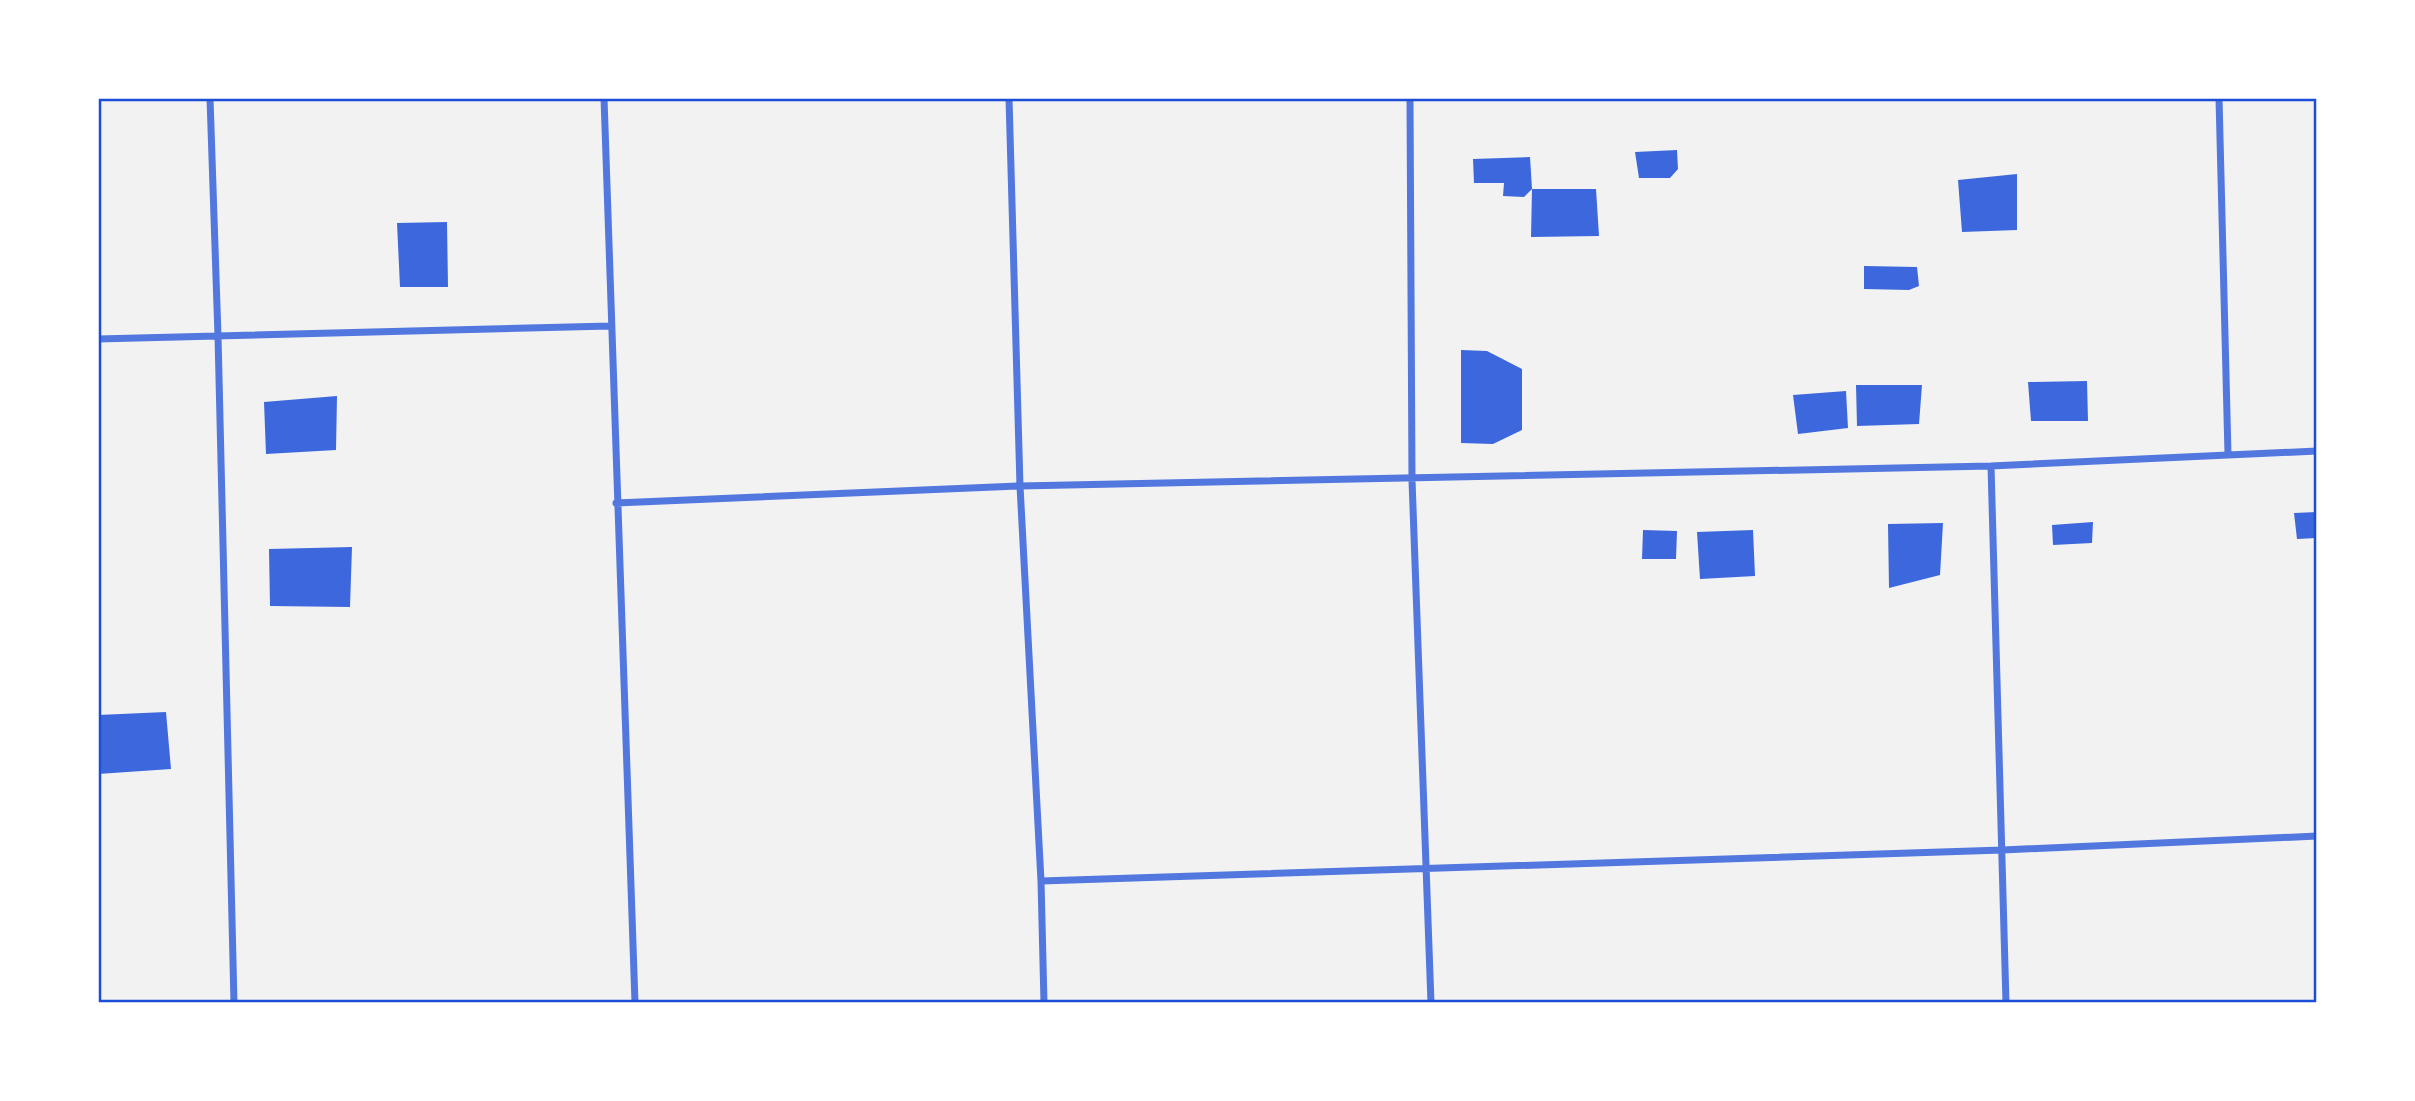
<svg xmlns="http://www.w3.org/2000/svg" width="2415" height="1101" font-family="'Space Grotesk',sans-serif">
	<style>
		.building { fill: #3d67dc }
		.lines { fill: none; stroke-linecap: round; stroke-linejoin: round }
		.minor { stroke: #5277de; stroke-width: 7 }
		.neatline { fill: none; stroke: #1d4ed8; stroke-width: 2.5 }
	</style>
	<rect width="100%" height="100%" fill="#f2f2f2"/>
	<path class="building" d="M 1677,150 L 1678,169 L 1670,178 L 1639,178 L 1635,152 Z
		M 1530,157 L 1532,189 L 1596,189 L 1599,236 L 1531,237 L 1532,189 L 1524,197 L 1503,196 L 1504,183 L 1474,183 L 1473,159 Z
		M 2017,174 L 2017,230 L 1962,232 L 1958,180 Z
		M 447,222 L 448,287 L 400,287 L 397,223 Z
		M 1864,266 L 1917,267 L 1919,286 L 1909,290 L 1864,289 Z
		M 1461,350 L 1487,351 L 1522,369 L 1522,430 L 1493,444 L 1461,443 Z
		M 2087,381 L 2088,421 L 2031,421 L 2028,382 Z
		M 1856,385 L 1922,385 L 1919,424 L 1857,426 Z
		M 1846,391 L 1848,428 L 1798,434 L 1793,395 Z
		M 337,396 L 336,450 L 266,454 L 264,402 Z
		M 2317,512 L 2317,538 L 2297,539 L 2294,513 Z
		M 2093,522 L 2092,543 L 2053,545 L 2052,525 Z
		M 1943,523 L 1940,575 L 1889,588 L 1888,524 Z
		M 1643,530 L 1677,531 L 1676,559 L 1642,559 Z
		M 1753,530 L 1755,576 L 1700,579 L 1697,532 Z
		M 352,547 L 350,607 L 270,606 L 269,549 Z
		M 166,712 L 171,769 L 98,774 L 98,715 Z"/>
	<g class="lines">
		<path class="minor" d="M 210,98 L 218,336 L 234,1003
			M 604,98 L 635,1003
			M 1009,98 L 1020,486 L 1041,881 L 1044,1003
			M 1410,98 L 1412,480 L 1431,1003
			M 2219,98 L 2228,454
			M 98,339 L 610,326
			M 1991,466 L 2006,1003
			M 616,503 L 1020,486 L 1991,466 L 2317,451
			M 1041,881 L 2003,850 L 2317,836"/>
	</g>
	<rect width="2415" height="1101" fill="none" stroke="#ffffff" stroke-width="200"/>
	<rect x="100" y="100" width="2215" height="901" class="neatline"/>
</svg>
